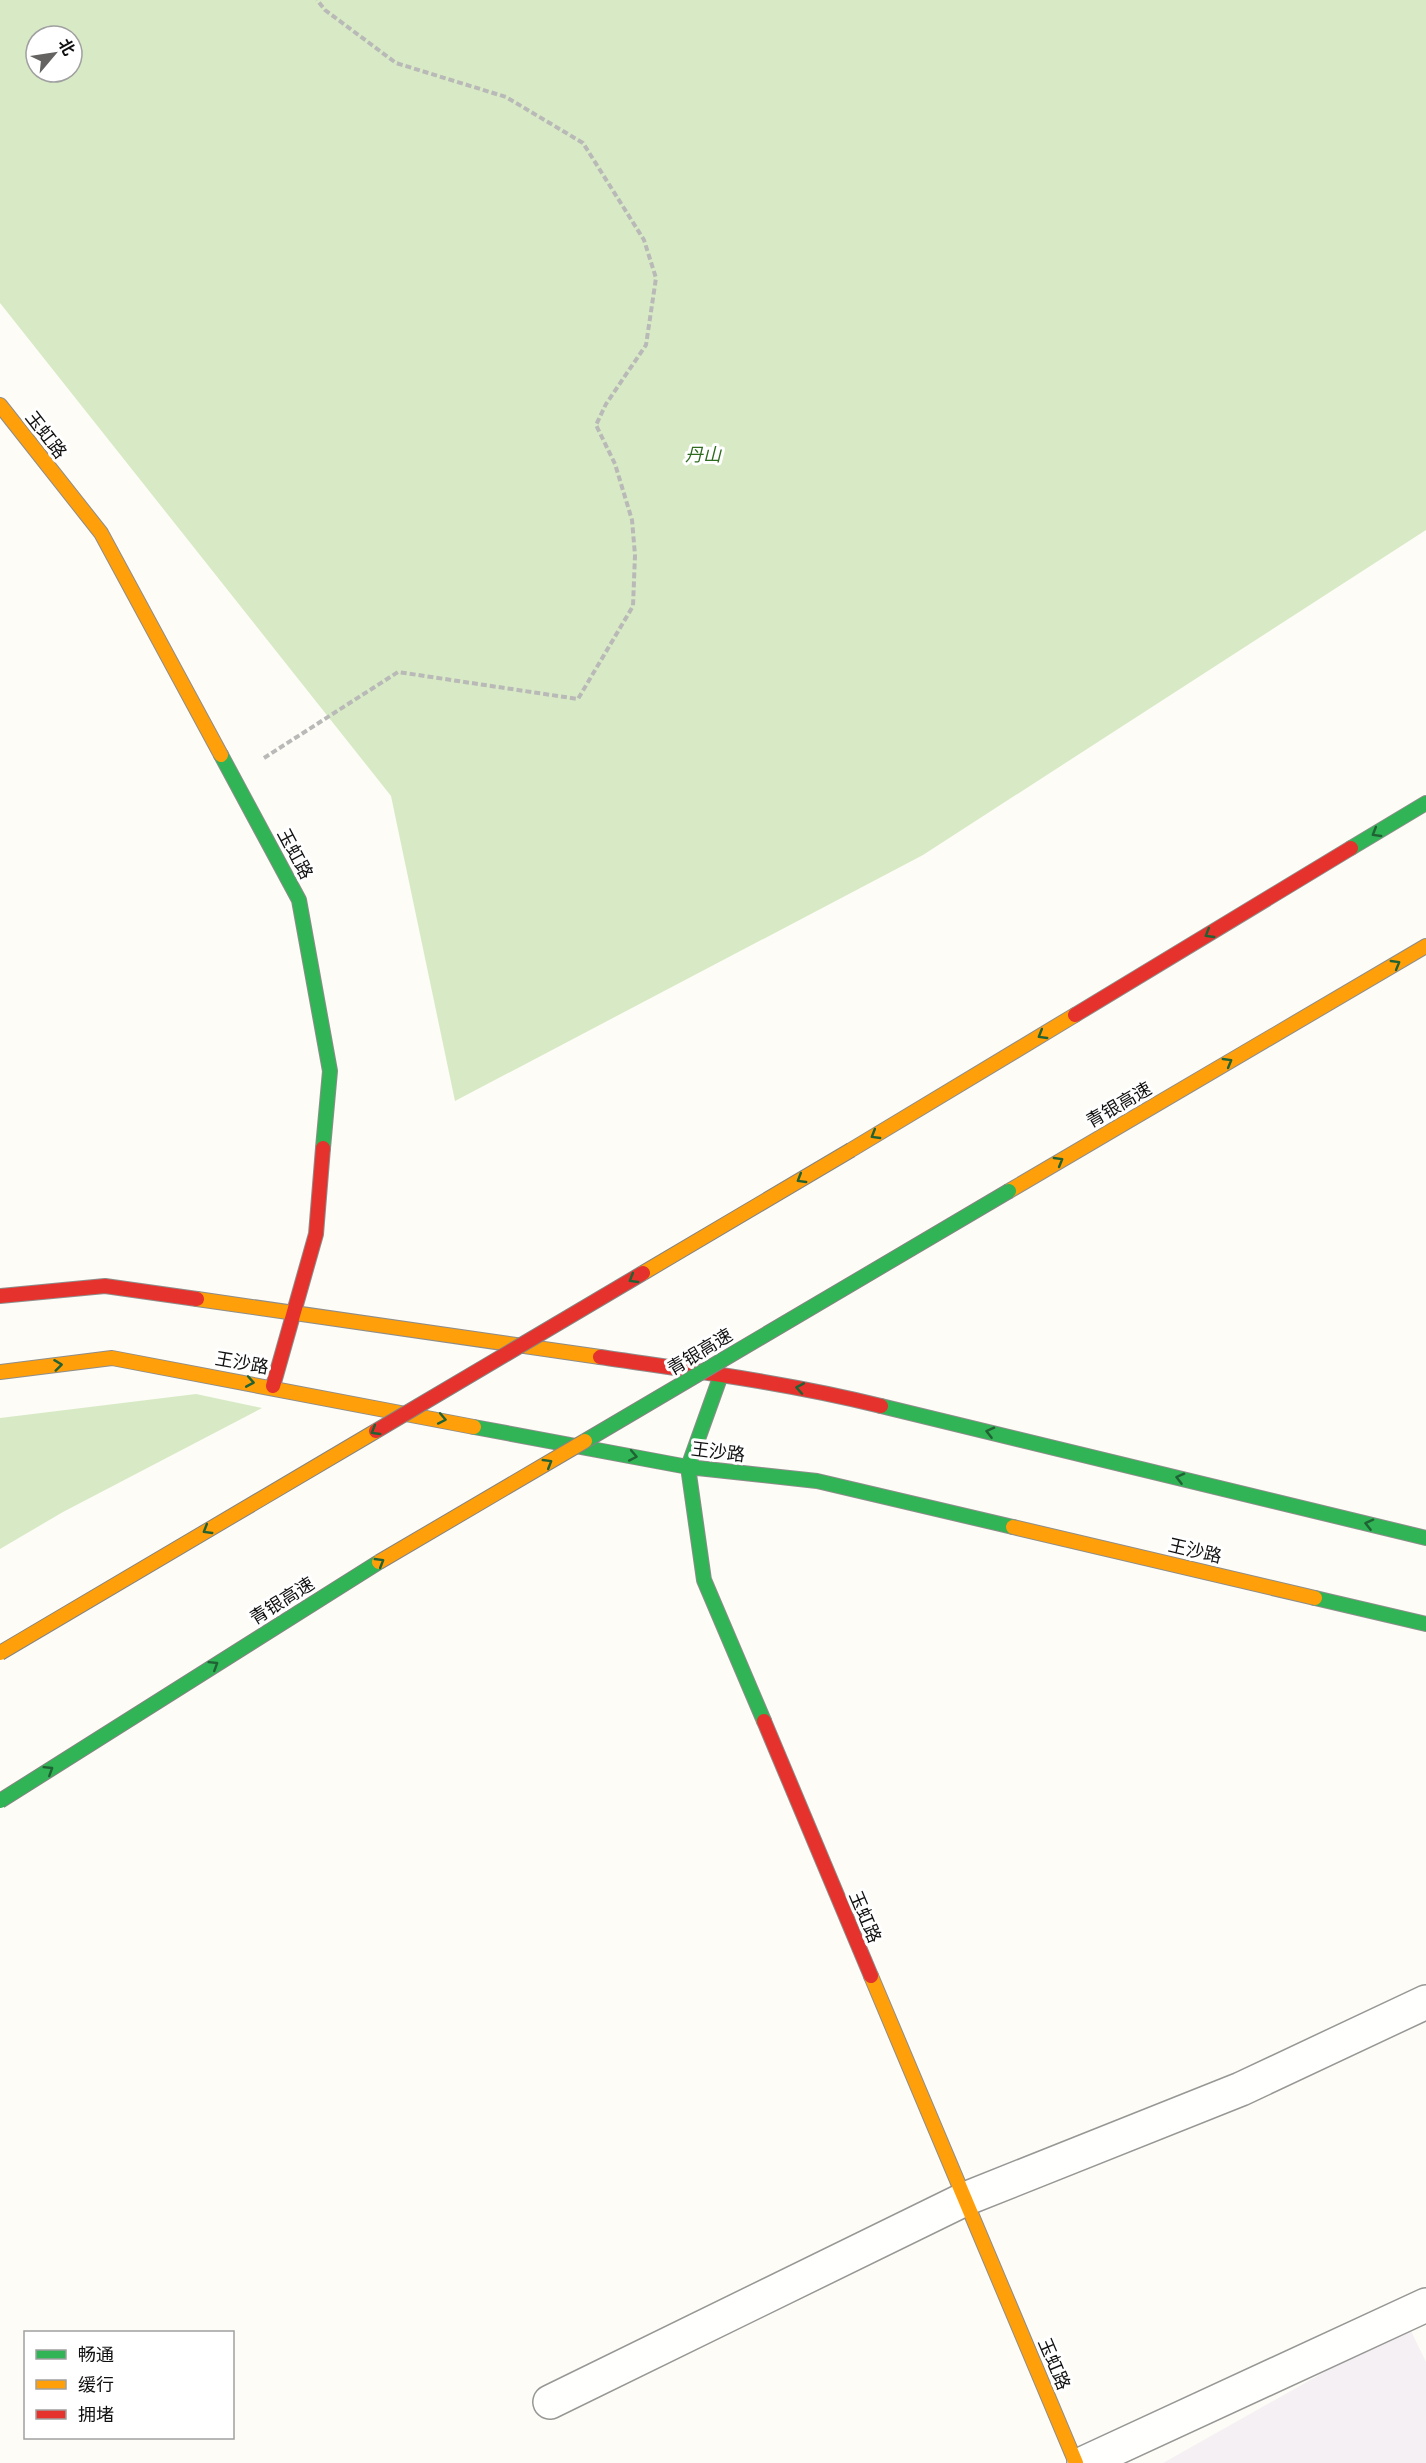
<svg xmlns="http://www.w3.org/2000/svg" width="1426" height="2463" font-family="'Libre Baskerville','Noto Sans SC',serif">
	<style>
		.industrial { fill: #f5f0f3 }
		.forest { fill: #d8eac5; fill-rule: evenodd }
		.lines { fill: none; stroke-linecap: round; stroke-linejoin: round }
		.street-casing { stroke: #979795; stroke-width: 36 }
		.fast-casing { stroke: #8e8d8b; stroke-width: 16 }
		.slow-casing { stroke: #8e8d8b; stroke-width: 16 }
		.jam-casing { stroke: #8e8d8b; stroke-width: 16 }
		.path { stroke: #b9b9b8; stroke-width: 4; stroke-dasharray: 6 3; stroke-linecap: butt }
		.street { stroke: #fffffe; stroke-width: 33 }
		.fast { stroke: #30b455; stroke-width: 14 }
		.slow { stroke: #ff9f0a; stroke-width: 14 }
		.jam { stroke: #e5322d; stroke-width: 14 }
		.fast-bridge-casing { stroke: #858482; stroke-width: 16; stroke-linecap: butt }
		.slow-bridge-casing { stroke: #858482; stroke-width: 16; stroke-linecap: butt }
		.jam-bridge-casing { stroke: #858482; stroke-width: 16; stroke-linecap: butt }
		.fast-bridge { stroke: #30b455; stroke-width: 14 }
		.slow-bridge { stroke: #ff9f0a; stroke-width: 14 }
		.jam-bridge { stroke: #e5322d; stroke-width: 14 }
		.oneway { stroke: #206233 }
		.labels { text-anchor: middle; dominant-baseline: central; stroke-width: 6; stroke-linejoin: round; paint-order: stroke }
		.street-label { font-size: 18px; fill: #111; stroke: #fff }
		.park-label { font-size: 18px; font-style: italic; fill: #2f6b1f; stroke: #fff }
	</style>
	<rect width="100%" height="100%" fill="#fdfcf7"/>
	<path class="industrial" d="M 1408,2325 L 1426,2362 L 1426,2463 L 1163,2463 Z"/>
	<path class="forest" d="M 0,0 L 1426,0 L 1426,530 L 923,855 L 455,1101 L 391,796 L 0,303 ZM 36,36 L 72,36 L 72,72 L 36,72 Z
		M 196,1394 L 262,1408 L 63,1512 L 0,1549 L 0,1418 Z"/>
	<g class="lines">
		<defs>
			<path id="street" d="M 550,2402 L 965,2199 L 1241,2089 L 1426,2002
				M 1084,2463 L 1426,2305"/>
			<path id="fast" d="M 221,755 L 299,900 L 330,1071 L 323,1148
				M 1351,848 L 1426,803
				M 721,1375 L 688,1467 L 704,1580 L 764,1721
				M 881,1406 L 1426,1538
				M 474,1427 L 688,1467 L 817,1481 L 1013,1527
				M 1315,1598 L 1426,1624"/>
			<path id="slow" d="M 0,405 L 101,533 L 221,755
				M 851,1150 L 1075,1015
				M 1009,1191 L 1426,946
				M 197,1299 L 600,1357
				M 0,1372 L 112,1358 L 474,1427
				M 1013,1527 L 1315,1598
				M 871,1976 L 1076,2463"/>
			<path id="jam" d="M 1075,1015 L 1351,848
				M 0,1296 L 105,1286 L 197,1299
				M 600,1357 C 694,1371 789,1383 881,1406
				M 273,1386 L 316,1234 L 323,1148
				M 764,1721 L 871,1976"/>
		</defs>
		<use href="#street" class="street-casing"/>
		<use href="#fast" class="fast-casing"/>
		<use href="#slow" class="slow-casing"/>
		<use href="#jam" class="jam-casing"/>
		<path class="path" d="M 264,758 L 398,672 L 578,699 L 633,606 L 635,555 L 632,520 L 615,464 L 596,425 L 606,404 L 646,345 L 656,278 L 644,240 L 583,143 L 506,97 L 396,63 L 325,10 L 317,0"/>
		<use href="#street" class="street"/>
		<use href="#fast" class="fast"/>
		<use href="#slow" class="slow"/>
		<use href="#jam" class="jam"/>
		<defs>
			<path id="fast-bridge" d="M 585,1441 L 1009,1191
				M 0,1801 L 379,1562"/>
			<path id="slow-bridge" d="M 643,1273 L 851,1150
				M 379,1562 L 585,1441
				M 0,1653 L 376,1431"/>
			<path id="jam-bridge" d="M 376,1431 L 643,1273"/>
		</defs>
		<use href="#fast-bridge" class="fast-bridge-casing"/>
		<use href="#slow-bridge" class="slow-bridge-casing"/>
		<use href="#jam-bridge" class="jam-bridge-casing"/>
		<use href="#fast-bridge" class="fast-bridge"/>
		<use href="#slow-bridge" class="slow-bridge"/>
		<use href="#jam-bridge" class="jam-bridge"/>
	</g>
	<defs><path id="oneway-chevron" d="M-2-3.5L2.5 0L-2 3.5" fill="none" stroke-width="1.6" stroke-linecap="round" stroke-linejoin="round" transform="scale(1.5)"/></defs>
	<g class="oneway">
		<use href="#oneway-chevron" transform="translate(1376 833) rotate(149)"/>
		<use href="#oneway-chevron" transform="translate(1209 934) rotate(149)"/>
		<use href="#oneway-chevron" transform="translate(1396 964) rotate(-30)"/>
		<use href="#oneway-chevron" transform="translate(1042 1035) rotate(149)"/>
		<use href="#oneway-chevron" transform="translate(1228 1062) rotate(-30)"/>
		<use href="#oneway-chevron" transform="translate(875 1135) rotate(149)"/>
		<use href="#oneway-chevron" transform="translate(1059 1161) rotate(-30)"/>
		<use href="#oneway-chevron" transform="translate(801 1179) rotate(149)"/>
		<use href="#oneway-chevron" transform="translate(633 1279) rotate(149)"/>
		<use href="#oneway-chevron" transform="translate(58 1365) rotate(-7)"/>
		<use href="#oneway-chevron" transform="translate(250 1382) rotate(10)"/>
		<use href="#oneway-chevron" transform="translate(800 1388) rotate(-170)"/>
		<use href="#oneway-chevron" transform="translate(442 1419) rotate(11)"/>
		<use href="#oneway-chevron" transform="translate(375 1431) rotate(149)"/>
		<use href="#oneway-chevron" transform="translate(990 1432) rotate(-166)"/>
		<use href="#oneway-chevron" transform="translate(633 1456) rotate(11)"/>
		<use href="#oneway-chevron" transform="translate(548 1463) rotate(-31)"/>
		<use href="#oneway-chevron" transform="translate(1180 1478) rotate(-166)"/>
		<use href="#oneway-chevron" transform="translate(1369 1524) rotate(-166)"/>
		<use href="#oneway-chevron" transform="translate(207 1530) rotate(149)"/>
		<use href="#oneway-chevron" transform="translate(380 1562) rotate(-31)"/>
		<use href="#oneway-chevron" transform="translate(214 1665) rotate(-32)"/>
		<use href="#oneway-chevron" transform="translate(49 1770) rotate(-32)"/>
	</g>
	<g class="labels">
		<g class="street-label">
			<text transform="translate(46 435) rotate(52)">玉虹路</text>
			<text transform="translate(295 854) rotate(62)">玉虹路</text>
			<text transform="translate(1119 1105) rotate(-30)">青银高速</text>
			<text transform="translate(700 1352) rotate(-31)">青银高速</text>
			<text transform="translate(242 1363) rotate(10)">王沙路</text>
			<text transform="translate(718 1452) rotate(7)">王沙路</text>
			<text transform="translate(1195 1551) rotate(13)">王沙路</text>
			<text transform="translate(282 1601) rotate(-32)">青银高速</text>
			<text transform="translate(865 1917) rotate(67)">玉虹路</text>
			<text transform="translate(1054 2364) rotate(67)">玉虹路</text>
		</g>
		<g class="park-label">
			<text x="703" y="455">丹山</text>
		</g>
	</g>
	<rect x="24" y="2331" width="210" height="108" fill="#ffffff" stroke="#a0a0a0" stroke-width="1.5"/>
	<rect x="36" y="2350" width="30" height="9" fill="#30b455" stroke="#a0a0a0" stroke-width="1.5"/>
	<text x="78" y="2361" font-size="18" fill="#111111">畅通</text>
	<rect x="36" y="2380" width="30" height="9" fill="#ff9f0a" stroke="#a0a0a0" stroke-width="1.5"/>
	<text x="78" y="2391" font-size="18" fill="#111111">缓行</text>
	<rect x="36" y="2410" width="30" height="9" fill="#e5322d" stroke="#a0a0a0" stroke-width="1.5"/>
	<text x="78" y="2421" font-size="18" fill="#111111">拥堵</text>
	<g transform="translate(54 54) rotate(61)"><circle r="28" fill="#ffffff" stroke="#a0a0a0" stroke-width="1.5"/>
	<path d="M0-4.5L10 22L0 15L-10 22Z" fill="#646362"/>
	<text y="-9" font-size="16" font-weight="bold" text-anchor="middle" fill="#111111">北</text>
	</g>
</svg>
